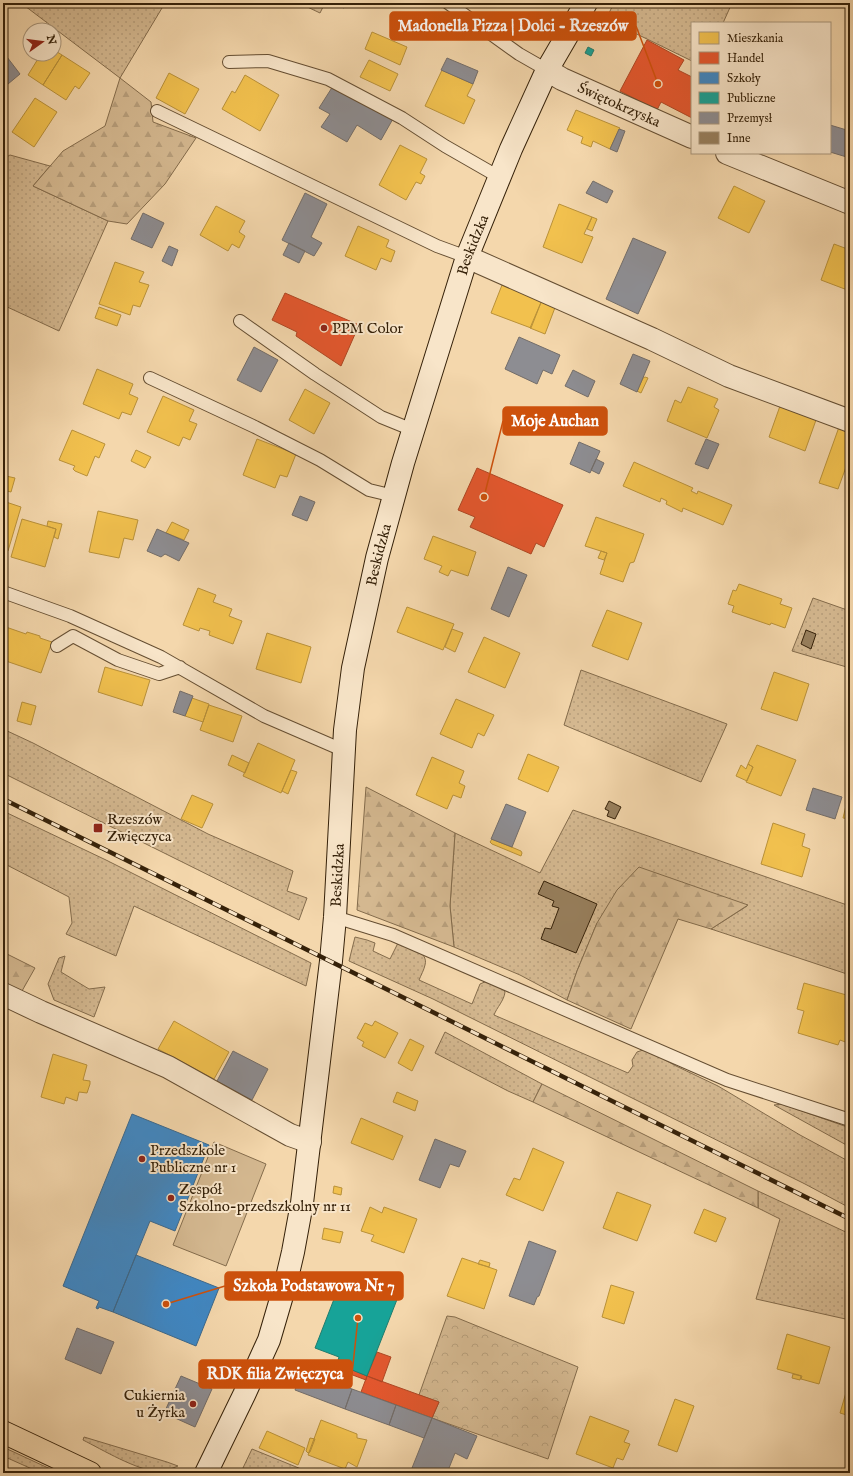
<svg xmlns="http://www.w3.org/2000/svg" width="853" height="1476" font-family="'IM FELL English',serif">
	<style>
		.grass { fill: url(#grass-dots); stroke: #846c4c }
		.forest { fill: url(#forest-firs); stroke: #846c4c }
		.park { fill: url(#park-crowns); stroke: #846c4c }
		.pitch { fill: #d4b890; stroke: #846c4c }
		.homes { fill: #f2c14e; stroke: #b99139 }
		.shops { fill: #e4572e; stroke: #b04723 }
		.schools { fill: #3f88c5; stroke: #3c698d }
		.public { fill: #17a398; stroke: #207c6d }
		.industry { fill: #8d8d92; stroke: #736d69 }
		.building { fill: #98805e; stroke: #352109 }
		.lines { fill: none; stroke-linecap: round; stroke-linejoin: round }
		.lane-casing { stroke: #654e32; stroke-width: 14 }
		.street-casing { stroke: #654e32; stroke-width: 24 }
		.secondary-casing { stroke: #352109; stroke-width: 24 }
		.highway-casing { stroke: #352109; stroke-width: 24 }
		.lane { stroke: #f8e5c9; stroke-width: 12 }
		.street { stroke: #f8e5c9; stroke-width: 22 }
		.secondary { stroke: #f8e5c9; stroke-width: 22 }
		.highway { stroke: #f4d7ac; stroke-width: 22 }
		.rail-casing { stroke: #352109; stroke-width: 4.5 }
		.rail { stroke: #f8e5c9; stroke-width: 3; stroke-dasharray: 9; stroke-linecap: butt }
		.poi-dot { fill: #8f2418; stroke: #f8e5c9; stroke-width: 1.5 }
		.labels { text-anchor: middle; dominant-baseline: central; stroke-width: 4; stroke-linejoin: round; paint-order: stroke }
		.street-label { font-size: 15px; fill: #352109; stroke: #f8e5c9 }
		.poi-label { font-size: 15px; fill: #352109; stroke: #f8e5c9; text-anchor: start }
		.leader { fill: none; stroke: #cd510c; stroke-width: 1.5 }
		.callout-dot { fill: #cd510c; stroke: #f8e5c9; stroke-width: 1.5 }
		.callout { fill: #cd510c; stroke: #cd510c; stroke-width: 1.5 }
		.callout-label { font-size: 16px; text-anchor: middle; font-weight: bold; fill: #fff }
	</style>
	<defs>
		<pattern id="grass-dots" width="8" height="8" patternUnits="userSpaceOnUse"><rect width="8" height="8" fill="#d4b890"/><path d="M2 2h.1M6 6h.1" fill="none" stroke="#b79e7b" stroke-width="1.8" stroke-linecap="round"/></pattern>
		<pattern id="forest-firs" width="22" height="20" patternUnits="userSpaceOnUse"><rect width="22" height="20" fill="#d4b890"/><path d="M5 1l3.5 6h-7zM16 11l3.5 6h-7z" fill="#b79e7b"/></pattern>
		<pattern id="park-crowns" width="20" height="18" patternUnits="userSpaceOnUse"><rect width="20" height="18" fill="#d4b890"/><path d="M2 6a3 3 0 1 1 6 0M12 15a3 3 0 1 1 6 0" fill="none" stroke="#b79e7b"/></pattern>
	</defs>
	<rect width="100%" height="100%" fill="#f4d7ac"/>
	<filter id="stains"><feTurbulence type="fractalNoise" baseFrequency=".005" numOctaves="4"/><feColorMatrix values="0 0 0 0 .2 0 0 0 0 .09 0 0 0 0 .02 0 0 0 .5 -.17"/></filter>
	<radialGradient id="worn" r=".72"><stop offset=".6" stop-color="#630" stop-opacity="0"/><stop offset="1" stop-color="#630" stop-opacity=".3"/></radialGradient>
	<path class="grass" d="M 21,3 L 165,3 L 120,78 Z
		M 299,3 L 325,3 L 320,13 Z
		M 614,3 L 732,3 L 723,23 L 692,23 L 692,61 L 606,19 Z
		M 10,155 L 50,166 L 33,186 L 108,221 L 59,331 L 3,305 L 3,159 Z
		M 813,598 L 850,611 L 850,668 L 792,651 Z
		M 581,670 L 727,724 L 701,782 L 564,725 Z
		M 3,729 L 33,743 L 208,834 L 293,871 L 287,891 L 307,898 L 299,920 L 3,773 Z
		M 573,810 L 850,906 L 850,975 L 711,929 L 747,906 L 597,923 L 577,971 L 567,1000 L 520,975 L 454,947 L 450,906 L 455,833 L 540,873 Z
		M 3,811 L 106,860 L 311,963 L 306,986 L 134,906 L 116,956 L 66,934 L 72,923 L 69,897 L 3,863 Z
		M 355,937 L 367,940 L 375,943 L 373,951 L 390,959 L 398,943 C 407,946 429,951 425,965 C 424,970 421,975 419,980 L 472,1004 L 480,984 L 487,981 L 502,987 L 505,992 C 504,1001 497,1007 494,1015 L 628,1073 L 633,1066 L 632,1060 L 637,1052 L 643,1050 L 656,1055 L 676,1066 L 718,1086 L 800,1135 L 850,1162 L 850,1208 L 805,1184 L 433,999 L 349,961 Z
		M 65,956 L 61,972 L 89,989 L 105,987 L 94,1017 L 54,1000 L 48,984 L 59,958 Z
		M 445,1032 L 542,1084 L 533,1102 L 508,1091 L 435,1053 Z
		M 782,1104 L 850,1128 L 850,1147 L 774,1105 Z
		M 758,1191 L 850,1234 L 850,1320 L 756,1299 L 780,1219 L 758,1208 Z
		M 84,1437 L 167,1462 L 178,1466 C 171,1469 164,1471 157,1471 C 138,1471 101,1449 83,1440 Z
		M 3,1447 L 59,1473 L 41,1473 L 3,1456 Z
		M 252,1449 L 311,1473 L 244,1473 L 242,1470 Z"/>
	<path class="forest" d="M 120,78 L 151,102 L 153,122 L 196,138 L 165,184 L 127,224 L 108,221 L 33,186 L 63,151 L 105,126 Z
		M 366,787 L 455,833 L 450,906 L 454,947 L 357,910 Z
		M 639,867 L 748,905 L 711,929 L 678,919 L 631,1029 L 567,1000 L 577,971 L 597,923 L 617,890 Z
		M 3,952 L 35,968 L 22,991 L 3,986 Z
		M 542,1084 L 758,1191 L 758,1208 L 533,1102 Z"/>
	<path class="park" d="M 447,1316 L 455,1317 L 578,1367 L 548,1459 L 432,1418 L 439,1402 L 419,1395 Z"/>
	<path class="pitch" d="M 214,1142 L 266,1164 L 226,1266 L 173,1245 Z"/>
	<path class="homes" d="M 372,32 L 407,47 L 400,65 L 365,49 Z
		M 54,50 L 62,55 L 43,85 L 28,75 L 41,54 L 54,54 Z
		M 62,55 L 90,73 L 79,89 L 75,86 L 66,100 L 43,85 Z
		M 369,60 L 398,74 L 390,91 L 360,77 Z
		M 442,70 L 473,84 L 467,96 L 475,100 L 464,124 L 425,106 Z
		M 169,73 L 199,89 L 185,114 L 156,98 Z
		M 245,75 L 279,95 L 260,131 L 222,109 L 232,91 L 235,93 Z
		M 35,98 L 57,112 L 34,147 L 12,132 Z
		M 576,110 L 620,128 L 610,149 L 593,141 L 591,147 L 581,143 L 583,137 L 567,130 Z
		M 400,145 L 427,159 L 420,173 L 425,176 L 421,184 L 416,182 L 406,200 L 379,185 Z
		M 734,186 L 765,201 L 749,233 L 718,218 Z
		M 559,204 L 592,217 L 584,234 L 593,237 L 582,263 L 543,247 Z
		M 216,206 L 245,221 L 239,232 L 245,236 L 239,248 L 232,244 L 228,251 L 200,235 Z
		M 592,217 L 597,219 L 592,231 L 587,229 Z
		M 358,226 L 389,240 L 386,247 L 395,251 L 391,262 L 381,258 L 376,270 L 345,256 Z
		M 834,244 L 850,250 L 850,291 L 821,280 Z
		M 115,262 L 144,272 L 139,282 L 149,285 L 140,307 L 133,305 L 130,315 L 99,304 Z
		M 502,285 L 542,300 L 531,328 L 491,313 Z
		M 542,300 L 556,305 L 545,334 L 530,328 Z
		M 99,307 L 121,315 L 117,326 L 95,318 Z
		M 97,369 L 133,384 L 129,394 L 138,398 L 131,415 L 122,412 L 119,419 L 83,404 Z
		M 645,377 L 648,378 L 641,393 L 637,391 L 643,378 Z
		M 688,387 L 718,399 L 714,407 L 719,410 L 707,438 L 667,421 L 675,400 L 681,403 Z
		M 305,389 L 330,403 L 314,434 L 289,420 Z
		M 163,396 L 194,410 L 189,421 L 197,424 L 190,440 L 183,437 L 179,446 L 147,432 Z
		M 780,406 L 816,420 L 805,451 L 769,437 Z
		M 839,427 L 850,431 L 850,456 L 838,489 L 819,483 Z
		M 72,430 L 105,444 L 99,458 L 95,456 L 87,476 L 75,471 L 73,469 L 75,466 L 59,460 Z
		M 257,439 L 296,454 L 287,477 L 280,475 L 275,488 L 243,475 Z
		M 136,450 L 151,457 L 145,468 L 131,461 Z
		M 634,462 L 693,488 L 691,491 L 697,494 L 698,491 L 732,505 L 723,525 L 683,508 L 682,512 L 666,504 L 667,501 L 661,498 L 660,502 L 623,486 Z
		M 6,476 L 15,478 L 11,492 L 3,490 Z
		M 3,501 L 21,507 L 8,551 L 3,550 Z
		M 98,511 L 138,520 L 133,540 L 124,538 L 119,558 L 89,552 Z
		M 596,517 L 644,534 L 634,562 L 630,563 L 623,582 L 600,574 L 607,553 L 585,546 Z
		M 22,519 L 56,529 L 45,567 L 11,557 Z
		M 48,521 L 62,524 L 58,539 L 54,537 L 56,529 L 47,526 Z
		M 172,522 L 189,530 L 184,540 L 166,533 Z
		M 433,536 L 476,552 L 468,576 L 451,570 L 448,576 L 439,572 L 442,566 L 424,559 Z
		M 601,551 L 607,553 L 604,560 L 598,558 Z
		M 739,584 L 782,599 L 780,604 L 792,608 L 785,628 L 771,623 L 770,625 L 732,612 L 734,606 L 728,604 L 733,590 L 736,591 Z
		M 198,588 L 216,595 L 213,602 L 232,609 L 229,616 L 242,621 L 233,644 L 209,635 L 210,631 L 200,628 L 199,631 L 183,625 Z
		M 407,607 L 454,624 L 443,650 L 397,632 Z
		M 607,610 L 642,623 L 628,660 L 592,646 Z
		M 3,626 L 26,634 L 27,632 L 40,636 L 40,638 L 52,642 L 41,673 L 3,660 Z
		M 452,629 L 463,633 L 455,652 L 445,647 Z
		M 267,633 L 311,647 L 301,683 L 256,669 Z
		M 484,637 L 520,653 L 505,688 L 468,672 Z
		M 105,667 L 150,680 L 142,706 L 98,692 Z
		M 774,672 L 809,684 L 797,721 L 761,709 Z
		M 192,698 L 209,704 L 203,722 L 185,716 Z
		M 456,699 L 494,715 L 484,736 L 478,733 L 472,748 L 440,734 Z
		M 22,702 L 36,706 L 31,725 L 17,721 Z
		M 209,705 L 242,716 L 233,742 L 200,730 Z
		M 258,743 L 295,760 L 281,793 L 243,776 Z
		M 757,745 L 796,760 L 781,796 L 746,782 L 753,767 L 748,764 Z
		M 528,754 L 559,767 L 548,792 L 518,779 Z
		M 232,755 L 249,763 L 245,773 L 228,765 Z
		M 432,757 L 464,771 L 459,783 L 465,786 L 461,798 L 453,795 L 447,809 L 416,795 Z
		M 748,764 L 753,767 L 747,781 L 736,776 L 741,765 L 746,769 Z
		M 291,770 L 297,772 L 288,794 L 282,791 Z
		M 850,789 L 850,819 L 843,818 Z
		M 192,795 L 213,804 L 202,828 L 181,819 Z
		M 773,823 L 805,834 L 802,846 L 810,849 L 802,877 L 761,864 Z
		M 492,839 L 521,851 L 522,853 L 521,856 L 492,844 L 490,842 Z
		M 804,983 L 850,996 L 850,1048 L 847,1047 L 848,1043 L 840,1040 L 838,1045 L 798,1033 L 804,1011 L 797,1009 Z
		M 174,1021 L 229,1052 L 214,1079 L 158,1049 Z
		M 375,1021 L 398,1033 L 385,1058 L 362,1046 L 364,1042 L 357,1038 L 365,1023 L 372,1026 Z
		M 410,1039 L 424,1046 L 412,1071 L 398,1063 Z
		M 53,1054 L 87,1065 L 83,1080 L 90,1081 L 90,1084 L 87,1093 L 79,1092 L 77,1101 L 66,1097 L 64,1104 L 41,1097 Z
		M 397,1092 L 418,1101 L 415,1111 L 393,1102 Z
		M 361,1118 L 403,1136 L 393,1160 L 351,1143 Z
		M 533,1148 L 564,1162 L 543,1211 L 506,1195 L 514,1178 L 520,1180 Z
		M 3,1155 L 6,1157 L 4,1164 L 6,1164 L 3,1171 Z
		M 334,1186 L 342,1188 L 341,1195 L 333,1193 Z
		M 617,1192 L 651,1205 L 637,1241 L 603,1228 Z
		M 370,1207 L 382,1213 L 384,1207 L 417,1219 L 404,1253 L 371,1241 L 374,1235 L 361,1231 Z
		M 704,1209 L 726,1218 L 716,1242 L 694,1233 Z
		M 324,1228 L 343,1232 L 340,1243 L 322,1239 Z
		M 462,1258 L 497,1270 L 484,1309 L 447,1296 Z
		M 480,1260 L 490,1263 L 489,1267 L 478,1264 Z
		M 3,1284 L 7,1286 L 5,1291 L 3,1290 Z
		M 611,1285 L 634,1292 L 624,1324 L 602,1317 Z
		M 787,1334 L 830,1347 L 819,1384 L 801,1379 L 802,1376 L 777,1369 Z
		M 793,1374 L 801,1376 L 800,1380 L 792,1378 Z
		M 847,1389 L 850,1390 L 850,1416 L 840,1413 Z
		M 675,1399 L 694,1406 L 677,1452 L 658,1445 Z
		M 590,1416 L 629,1431 L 624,1442 L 630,1444 L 623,1460 L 617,1458 L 613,1468 L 576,1454 Z
		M 321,1420 L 357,1434 L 357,1438 L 367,1440 L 357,1467 L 348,1462 L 345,1469 L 308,1455 Z
		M 267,1431 L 305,1448 L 298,1465 L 259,1448 Z
		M 310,1438 L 315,1439 L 310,1452 L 308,1453 L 306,1451 Z"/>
	<path class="shops" d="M 647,40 L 684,60 L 678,70 L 692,77 L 692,118 L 661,102 L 657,110 L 620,91 Z
		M 285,293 L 359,325 L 341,366 L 296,336 L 297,332 L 272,320 Z
		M 477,468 L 563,505 L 544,547 L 536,543 L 531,554 L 470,527 L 475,517 L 458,510 Z
		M 377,1352 L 391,1357 L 382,1382 L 367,1376 Z
		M 344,1366 L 367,1376 L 366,1380 L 342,1371 Z
		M 367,1376 L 439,1402 L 432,1418 L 361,1392 Z"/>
	<path class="schools" d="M 132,1114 L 209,1145 L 175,1231 L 150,1221 L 113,1312 L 99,1307 L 98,1309 L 96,1308 L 99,1301 L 63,1286 Z
		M 136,1255 L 219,1288 L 196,1346 L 113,1312 Z"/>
	<path class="public" d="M 588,47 L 594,50 L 591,56 L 585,53 Z
		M 343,1276 L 398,1297 L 367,1376 L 337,1364 L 339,1357 L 315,1348 Z"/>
	<path class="industry" d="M 332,3 L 346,3 L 344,8 Z
		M 7,57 L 20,74 L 8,84 L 3,79 L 3,60 Z
		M 447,58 L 478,71 L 473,84 L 441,70 Z
		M 333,86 L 394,117 L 381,140 L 357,125 L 347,142 L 321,127 L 330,114 L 319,108 Z
		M 830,125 L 850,131 L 850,158 L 830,152 Z
		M 619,129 L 625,131 L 617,152 L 610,149 Z
		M 593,181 L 613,191 L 607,203 L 586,193 Z
		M 305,193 L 327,204 L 311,237 L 322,243 L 314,256 L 282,240 Z
		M 143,213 L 164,223 L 152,248 L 131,239 Z
		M 633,238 L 666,252 L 638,314 L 606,299 Z
		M 289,243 L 305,251 L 299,263 L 283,255 Z
		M 169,246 L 178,250 L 172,266 L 162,261 Z
		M 519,337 L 560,355 L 552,374 L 543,370 L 537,384 L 505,369 Z
		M 254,347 L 278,360 L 261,392 L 237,380 Z
		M 633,354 L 650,361 L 637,392 L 620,384 Z
		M 573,370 L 595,381 L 588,397 L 565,386 Z
		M 706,439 L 719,444 L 708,469 L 695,464 Z
		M 579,442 L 600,451 L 590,473 L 570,464 Z
		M 596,459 L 604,463 L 599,474 L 591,470 Z
		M 300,496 L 315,502 L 307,521 L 292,515 Z
		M 157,529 L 189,543 L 179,561 L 165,554 L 161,557 L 147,551 Z
		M 508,567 L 527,575 L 509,617 L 491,609 Z
		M 180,691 L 193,696 L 185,716 L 173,712 Z
		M 813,788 L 842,797 L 835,819 L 806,810 Z
		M 506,804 L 526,812 L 512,847 L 491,839 Z
		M 233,1051 L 268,1069 L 252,1100 L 217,1081 Z
		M 435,1139 L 466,1151 L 459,1167 L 450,1164 L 440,1188 L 419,1180 Z
		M 529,1241 L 556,1251 L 539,1296 L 537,1297 L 534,1305 L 509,1296 Z
		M 77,1328 L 114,1342 L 101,1374 L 65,1359 Z
		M 302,1370 L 352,1389 L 345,1409 L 295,1390 Z
		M 181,1376 L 212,1389 L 195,1427 L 164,1413 Z
		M 352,1389 L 396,1405 L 389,1425 L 345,1409 Z
		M 396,1405 L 432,1418 L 424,1438 L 389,1425 Z
		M 432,1418 L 477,1436 L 467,1459 L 455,1453 L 447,1473 L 410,1473 Z"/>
	<path class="building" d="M 806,630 L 816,634 L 811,649 L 801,644 Z
		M 609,801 L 621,807 L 615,819 L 607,816 L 609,811 L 605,809 Z
		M 544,881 L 597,904 L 576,953 L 541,939 L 545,928 L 551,929 L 559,908 L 552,906 L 554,901 L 538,894 Z"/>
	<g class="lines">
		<defs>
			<path id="lane" d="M 448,3 L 519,54 L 547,70
				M 229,62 L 268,61 L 328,79 L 402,118 L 445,146 L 499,177
				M 157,111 L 437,246 L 467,257
				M 240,321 L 315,374 L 381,417 L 413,430
				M 150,378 L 255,427 L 320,460 L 369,490 L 394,496
				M 3,592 L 70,616 L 161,657 L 264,716 L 345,751
				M 57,646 L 73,636 L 118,660 L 159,674 L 180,667
				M 335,917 L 393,935 L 727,1080 L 850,1120"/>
			<g id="street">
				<path id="s1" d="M 547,70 L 562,79 L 692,137"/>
				<path d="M 727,153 L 850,203"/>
				<path d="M 467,257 L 652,339 L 729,376 L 850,421"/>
				<path d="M 3,994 L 41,1012 L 168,1067 L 290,1135 L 310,1142"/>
			</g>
			<g id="secondary">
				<path id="s2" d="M 206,1473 L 244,1395 L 269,1340 L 286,1282 L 293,1252 L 302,1203 L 331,961 L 335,917 L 345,730 L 353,668 L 377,558 L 403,463 L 467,257 L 511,149 L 547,70 L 586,3"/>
			</g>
			<path id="highway" d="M 3,1432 L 90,1473"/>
		</defs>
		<use href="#lane" class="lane-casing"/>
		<use href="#street" class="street-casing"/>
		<use href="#secondary" class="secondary-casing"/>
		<use href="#highway" class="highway-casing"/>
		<use href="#lane" class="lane"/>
		<use href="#street" class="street"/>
		<use href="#secondary" class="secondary"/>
		<use href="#highway" class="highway"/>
		<defs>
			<path id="rail" d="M 3,799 L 850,1219"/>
		</defs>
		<use href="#rail" class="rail-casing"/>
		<use href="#rail" class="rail"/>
	</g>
	<g class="poi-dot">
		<circle cx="324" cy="328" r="4"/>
		<rect x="93" y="823" width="10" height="10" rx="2"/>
		<circle cx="142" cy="1159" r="4"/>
		<circle cx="171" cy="1198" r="4"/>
		<circle cx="193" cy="1404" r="4"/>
	</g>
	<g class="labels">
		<g class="street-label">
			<text stroke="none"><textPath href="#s1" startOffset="80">Świętokrzyska</textPath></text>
			<text stroke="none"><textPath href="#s2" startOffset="1266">Beskidzka</textPath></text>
			<text stroke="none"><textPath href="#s2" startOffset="942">Beskidzka</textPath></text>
			<text stroke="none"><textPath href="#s2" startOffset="618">Beskidzka</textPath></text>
		</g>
		<g class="poi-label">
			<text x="332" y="328">PPM Color</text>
			<text x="107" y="819">Rzeszów<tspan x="107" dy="17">Zwięczyca</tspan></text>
			<text x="150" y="1150">Przedszkole<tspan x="150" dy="17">Publiczne nr 1</tspan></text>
			<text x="179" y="1189">Zespół<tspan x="179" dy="17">Szkolno-przedszkolny nr 11</tspan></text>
			<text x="185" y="1395" text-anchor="end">Cukiernia<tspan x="185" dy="17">u Żyrka</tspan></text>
		</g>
	</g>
	<path class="leader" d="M658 84L636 26M484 497L503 421M166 1304L225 1286M358 1318L352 1374"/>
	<g class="callout-dot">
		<circle cx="658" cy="84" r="4"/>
		<circle cx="484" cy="497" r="4"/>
		<circle cx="166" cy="1304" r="4"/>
		<circle cx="358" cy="1318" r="4"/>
	</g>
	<g class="callout">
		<rect x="390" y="12" width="246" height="28" rx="4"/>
		<rect x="503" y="407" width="104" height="28" rx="4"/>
		<rect x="225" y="1272" width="178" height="28" rx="4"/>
		<rect x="199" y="1360" width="153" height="28" rx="4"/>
	</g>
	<g class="callout-label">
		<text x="513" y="31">Madonella Pizza | Dolci - Rzeszów</text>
		<text x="555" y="426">Moje Auchan</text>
		<text x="314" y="1291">Szkoła Podstawowa Nr 7</text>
		<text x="275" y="1379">RDK filia Zwięczyca</text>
	</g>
	<rect width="853" height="1476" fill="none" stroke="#f4d7ac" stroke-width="16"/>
	<rect x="4" y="4" width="845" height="1468" fill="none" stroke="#352109" stroke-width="2"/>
	<rect x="8" y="8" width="837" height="1460" fill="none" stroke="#352109"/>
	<rect x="691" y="22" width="140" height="132" fill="#f8e5c9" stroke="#aa977c"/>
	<rect x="699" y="32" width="20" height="12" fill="#f2c14e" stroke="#aa977c"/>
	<text x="727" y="42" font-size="12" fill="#352109">Mieszkania</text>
	<rect x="699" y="52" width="20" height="12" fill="#e4572e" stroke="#aa977c"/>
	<text x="727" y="62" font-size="12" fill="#352109">Handel</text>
	<rect x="699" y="72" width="20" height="12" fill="#3f88c5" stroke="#aa977c"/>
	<text x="727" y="82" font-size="12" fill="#352109">Szkoły</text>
	<rect x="699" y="92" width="20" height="12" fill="#17a398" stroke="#aa977c"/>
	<text x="727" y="102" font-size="12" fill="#352109">Publiczne</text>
	<rect x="699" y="112" width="20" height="12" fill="#8d8d92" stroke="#aa977c"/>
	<text x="727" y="122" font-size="12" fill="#352109">Przemysł</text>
	<rect x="699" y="132" width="20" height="12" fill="#98805e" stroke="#aa977c"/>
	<text x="727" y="142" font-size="12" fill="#352109">Inne</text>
	<g transform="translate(42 42) rotate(76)"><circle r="19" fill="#f8e5c9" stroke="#aa977c"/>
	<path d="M0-3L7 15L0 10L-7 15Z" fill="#8f2418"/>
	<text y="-6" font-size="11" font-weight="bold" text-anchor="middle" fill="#352109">N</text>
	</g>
	<rect width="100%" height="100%" filter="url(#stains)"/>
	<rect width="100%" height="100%" fill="url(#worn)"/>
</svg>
